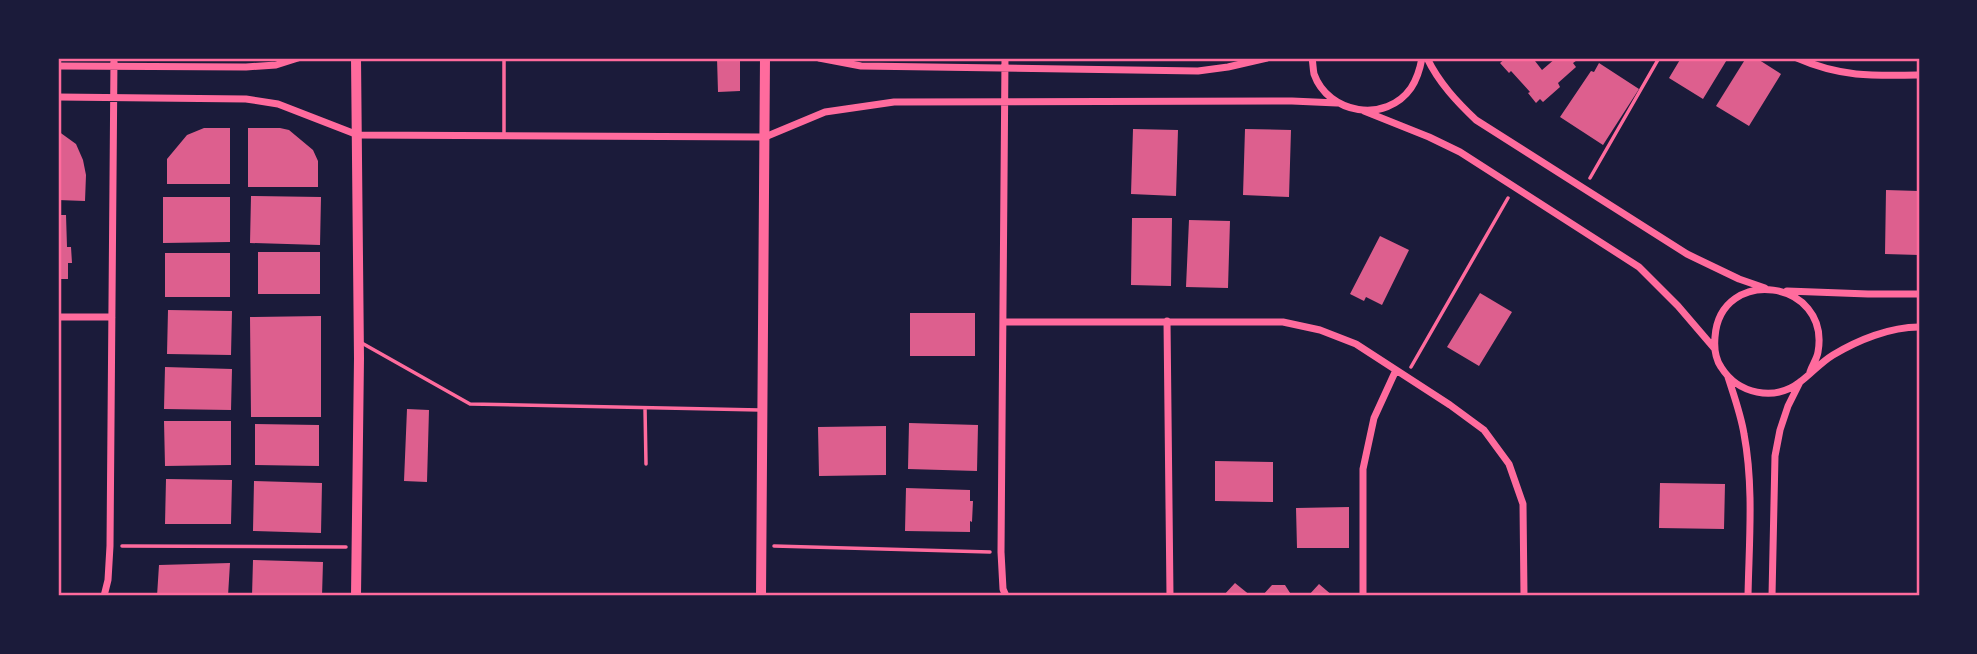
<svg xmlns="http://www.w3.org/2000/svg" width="1977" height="654" font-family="'Sofia Sans Condensed',sans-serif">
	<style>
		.building { fill: #dd5f8e }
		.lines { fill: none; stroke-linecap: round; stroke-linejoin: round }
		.path { stroke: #ff6b9d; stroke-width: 3.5 }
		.service { stroke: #ff6b9d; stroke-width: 3.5 }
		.minor { stroke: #ff6b9d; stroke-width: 7 }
		.tertiary { stroke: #ff6b9d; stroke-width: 10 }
		.neatline { fill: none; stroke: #ff6b9d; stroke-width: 2.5 }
	</style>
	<rect width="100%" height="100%" fill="#1b1b3a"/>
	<path class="building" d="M 717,58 L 740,58 L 740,91 L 718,92 Z
		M 1506,58 L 1539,58 L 1535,61 L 1542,70 L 1556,58 L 1580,58 L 1573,63 L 1576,67 L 1558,83 L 1560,87 L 1543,102 L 1540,99 L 1536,103 L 1528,93 L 1530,92 L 1511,71 L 1509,73 L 1500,63 Z
		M 1681,58 L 1728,58 L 1703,99 L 1669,78 Z
		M 1746,58 L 1756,58 L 1781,74 L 1749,126 L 1716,106 Z
		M 1599,63 L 1639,89 L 1603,145 L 1560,117 L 1591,71 L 1594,72 Z
		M 204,128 L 230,128 L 230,184 L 167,184 L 167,159 L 187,135 Z
		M 248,128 L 280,128 L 289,130 L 313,150 L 318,161 L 318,187 L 248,187 Z
		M 1133,129 L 1178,130 L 1176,196 L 1131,194 Z
		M 1245,129 L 1291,130 L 1289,197 L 1243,195 Z
		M 58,131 L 76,144 L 83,160 L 86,175 L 85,201 L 58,200 Z
		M 1886,190 L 1919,191 L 1919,255 L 1885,254 Z
		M 251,196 L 321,197 L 320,245 L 250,243 Z
		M 163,197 L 230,197 L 230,242 L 163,243 Z
		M 58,215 L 66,215 L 67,247 L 71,247 L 72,263 L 68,263 L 68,279 L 58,279 Z
		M 1132,218 L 1172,218 L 1171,286 L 1131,285 Z
		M 1189,220 L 1230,221 L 1228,288 L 1186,287 Z
		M 1380,236 L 1409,250 L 1382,305 L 1366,297 L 1364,301 L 1350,294 Z
		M 258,252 L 320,252 L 320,294 L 258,294 Z
		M 165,253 L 230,253 L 230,297 L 165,297 Z
		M 1480,293 L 1512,312 L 1479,366 L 1447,347 Z
		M 168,310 L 232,311 L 231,355 L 167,354 Z
		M 910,313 L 975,313 L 975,356 L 910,356 Z
		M 321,316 L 321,417 L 251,417 L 250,317 Z
		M 165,367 L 232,369 L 231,410 L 164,409 Z
		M 407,409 L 429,410 L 427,482 L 404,481 Z
		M 164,421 L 231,421 L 231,465 L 165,466 Z
		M 909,423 L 978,425 L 977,471 L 908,469 Z
		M 255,424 L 319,425 L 319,466 L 255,465 Z
		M 886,426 L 886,475 L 819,476 L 818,427 Z
		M 1215,461 L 1273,462 L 1273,502 L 1215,501 Z
		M 166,479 L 232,480 L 231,524 L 165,524 Z
		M 254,481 L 322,483 L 321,533 L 253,531 Z
		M 1660,483 L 1725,484 L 1724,529 L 1659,528 Z
		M 906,488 L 970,490 L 970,501 L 973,501 L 972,522 L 970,521 L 970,532 L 905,531 Z
		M 1349,507 L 1349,548 L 1297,548 L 1296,508 Z
		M 253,560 L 323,562 L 322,596 L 252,596 Z
		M 230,563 L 228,596 L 157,596 L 159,565 Z
		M 1235,583 L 1251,596 L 1223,596 Z
		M 1319,584 L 1333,596 L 1308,596 Z
		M 1272,585 L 1285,585 L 1292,596 L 1262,596 Z"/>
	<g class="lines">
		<path class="path" d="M 1590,178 L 1659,58
			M 1411,367 L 1508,198
			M 122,546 L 346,547
			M 774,546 L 990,552"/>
		<path class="service" d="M 504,58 L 504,134
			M 360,342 L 470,404 L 760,410
			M 645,408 L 646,464"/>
		<path class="minor" d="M 819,58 L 861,66 L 1198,71 L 1228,67 L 1267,58
			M 1005,58 L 1001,552 L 1003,589 L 1006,596
			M 1312,58 C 1313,63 1313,69 1314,74 C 1328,114 1386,124 1411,88 C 1417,79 1420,69 1422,58
			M 1427,58 C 1439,83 1457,102 1476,120 L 1687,254 L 1739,279 L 1765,288
			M 1797,58 C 1840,77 1873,76 1919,75
			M 58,66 L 246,67 L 276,65 L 298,58
			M 58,97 L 246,99 L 278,104 L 358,135 L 765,137 L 825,112 L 894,102 L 1292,101 L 1337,103
			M 1364,111 L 1429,137 L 1460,152 L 1639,267 L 1678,306 L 1714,348
			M 1787,291 L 1868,294 L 1919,294
			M 58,317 L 112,317
			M 1167,321 L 1170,596
			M 1003,322 L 1283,322 L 1320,330 L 1356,344 L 1450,405 L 1484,430 L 1509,464 L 1523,504 L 1524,596
			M 1810,372 C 1812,365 1817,359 1818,352 C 1831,279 1720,265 1715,337 C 1714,348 1715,358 1721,367 C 1738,394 1774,402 1800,382 C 1812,373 1820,363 1833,355 C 1858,340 1890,327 1919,327
			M 1728,377 C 1734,396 1741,415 1744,434 C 1754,487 1749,543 1748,596
			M 104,596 L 108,580 L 110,546 L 114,58
			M 1363,596 L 1363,469 L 1374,418 L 1396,370
			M 1772,596 L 1775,456 L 1780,430 L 1788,406 L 1800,382"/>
		<path class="tertiary" d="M 356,58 L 359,358 L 356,596
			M 761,596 L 765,58"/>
	</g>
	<rect width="1977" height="654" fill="none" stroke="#1b1b3a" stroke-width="119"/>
	<rect x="60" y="60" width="1858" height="534" class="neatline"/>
</svg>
